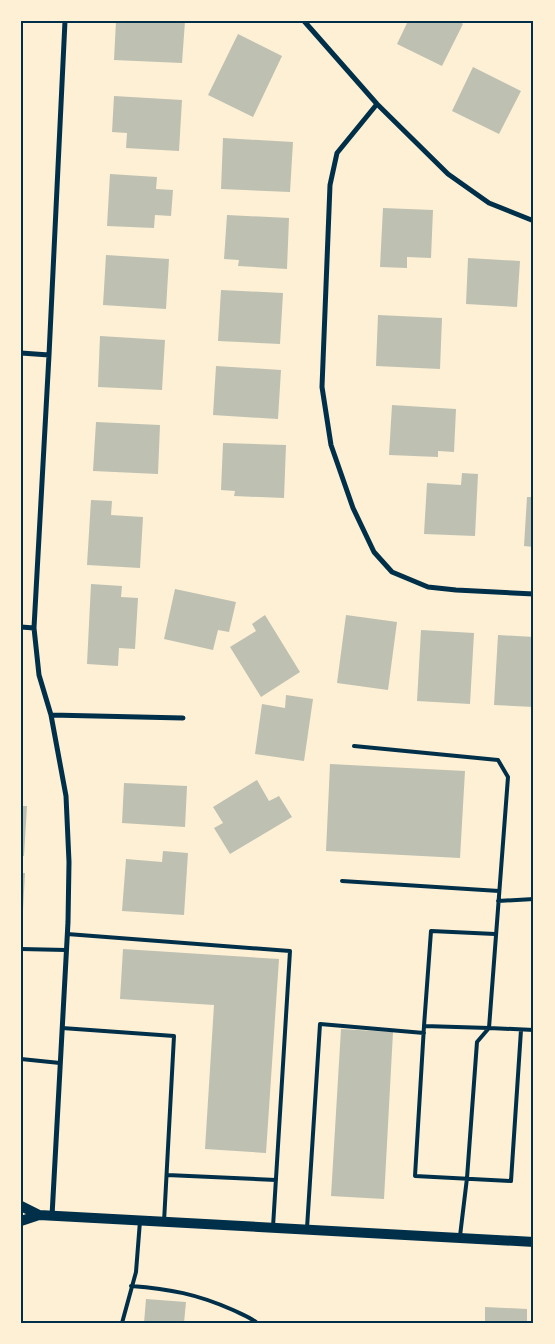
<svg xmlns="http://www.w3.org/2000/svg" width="555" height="1344" font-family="'DM Sans',sans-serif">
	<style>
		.building { fill: #bec0b2 }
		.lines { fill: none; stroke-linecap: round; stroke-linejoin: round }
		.service { stroke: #003049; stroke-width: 4 }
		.minor { stroke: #003049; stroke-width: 5 }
		.secondary { stroke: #003049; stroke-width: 10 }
		.neatline { fill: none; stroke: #003049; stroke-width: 2 }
	</style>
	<rect width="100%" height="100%" fill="#fdf0d5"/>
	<path class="building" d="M 116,21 L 185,21 L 182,63 L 114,60 Z
		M 408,21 L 459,21 L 463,24 L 442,66 L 397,44 Z
		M 238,34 L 282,56 L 253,117 L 208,95 Z
		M 473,67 L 521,91 L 499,134 L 452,111 Z
		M 114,96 L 182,100 L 179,151 L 126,148 L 127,133 L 112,132 Z
		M 223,138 L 293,142 L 290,192 L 221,189 Z
		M 110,174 L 157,177 L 156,189 L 173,190 L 171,216 L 155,215 L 154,228 L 107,226 Z
		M 383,208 L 433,210 L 431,258 L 407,257 L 407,268 L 380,267 Z
		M 227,215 L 289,218 L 287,269 L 238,266 L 239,260 L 224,259 Z
		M 106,255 L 169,259 L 166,309 L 103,305 Z
		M 468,258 L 520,261 L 517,307 L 466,304 Z
		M 221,290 L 283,293 L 280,344 L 218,341 Z
		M 378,315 L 442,318 L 440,369 L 376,366 Z
		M 100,336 L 165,340 L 162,390 L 98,387 Z
		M 216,366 L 281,370 L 278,419 L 213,415 Z
		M 392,405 L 456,409 L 454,452 L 438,451 L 438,457 L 389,455 Z
		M 96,422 L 160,425 L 158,474 L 93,471 Z
		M 223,443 L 286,445 L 284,498 L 234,496 L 235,491 L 221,490 Z
		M 462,473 L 478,474 L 475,536 L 424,534 L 427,483 L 461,485 Z
		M 527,497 L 534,497 L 534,547 L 524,546 Z
		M 91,500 L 112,501 L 111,515 L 143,517 L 140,568 L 87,565 Z
		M 91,584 L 122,586 L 121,597 L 138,598 L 135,649 L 119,648 L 118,666 L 87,664 Z
		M 175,589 L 236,602 L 229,632 L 218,630 L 213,650 L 164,639 Z
		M 265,615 L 300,672 L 261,697 L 230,647 L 256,631 L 252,624 Z
		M 346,615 L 397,622 L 388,690 L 337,683 Z
		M 421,630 L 474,633 L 470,704 L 417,701 Z
		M 498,635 L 534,637 L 534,707 L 494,705 Z
		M 286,695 L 313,699 L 304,761 L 255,754 L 262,704 L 285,708 Z
		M 330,764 L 465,771 L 460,858 L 326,851 Z
		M 257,780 L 269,801 L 279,796 L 292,817 L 230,854 L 214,828 L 223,823 L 213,807 Z
		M 124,783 L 187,786 L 185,827 L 122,823 Z
		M 21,806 L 27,806 L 24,856 L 21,856 Z
		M 163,851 L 188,853 L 184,915 L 122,911 L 126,859 L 162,862 Z
		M 21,873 L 25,873 L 23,910 L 21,910 Z
		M 123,949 L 279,959 L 266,1153 L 205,1149 L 214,1005 L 120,999 Z
		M 341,1029 L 393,1032 L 384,1199 L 331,1196 Z
		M 146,1299 L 186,1302 L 184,1323 L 144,1323 Z
		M 485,1307 L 527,1309 L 527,1323 L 485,1323 Z"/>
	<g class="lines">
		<path class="service" d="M 354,746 L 498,760 L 508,777 L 489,1028 L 424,1026 L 431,931 L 495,934
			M 342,881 L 499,891
			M 498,901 L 534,899
			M 67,934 L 290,951 L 273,1227
			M 21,949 L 66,950
			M 424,1026 L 415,1176 L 511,1181 L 521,1030
			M 62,1028 L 174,1036 L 164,1222
			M 21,1059 L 60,1063
			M 167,1175 L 276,1180
			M 307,1228 L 320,1024 L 424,1033
			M 460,1236 L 467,1178 L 477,1042 L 489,1028 L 534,1030
			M 131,1286 C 170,1289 197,1294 233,1310 C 241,1314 250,1317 257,1323
			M 122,1323 L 136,1272 L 140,1221"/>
		<path class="minor" d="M 304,21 L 377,104 L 448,174 L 489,203 L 534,221
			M 377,104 L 337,153 L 330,185 L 322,387 L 331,445 L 353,508 L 374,552 L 392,572 L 428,587 L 456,590 L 534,594
			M 21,353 L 49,355
			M 21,627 L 34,628
			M 51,715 L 183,718
			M 52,1216 L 68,922 L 69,862 L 66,796 L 51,715 L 39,675 L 34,628 L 49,355 L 65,21"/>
		<path class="secondary" d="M 21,1206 L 39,1215
			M 21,1221 L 39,1215 L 534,1242"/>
	</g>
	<rect width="555" height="1344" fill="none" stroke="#fdf0d5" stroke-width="45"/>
	<rect x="22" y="22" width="510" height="1300" class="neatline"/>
</svg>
